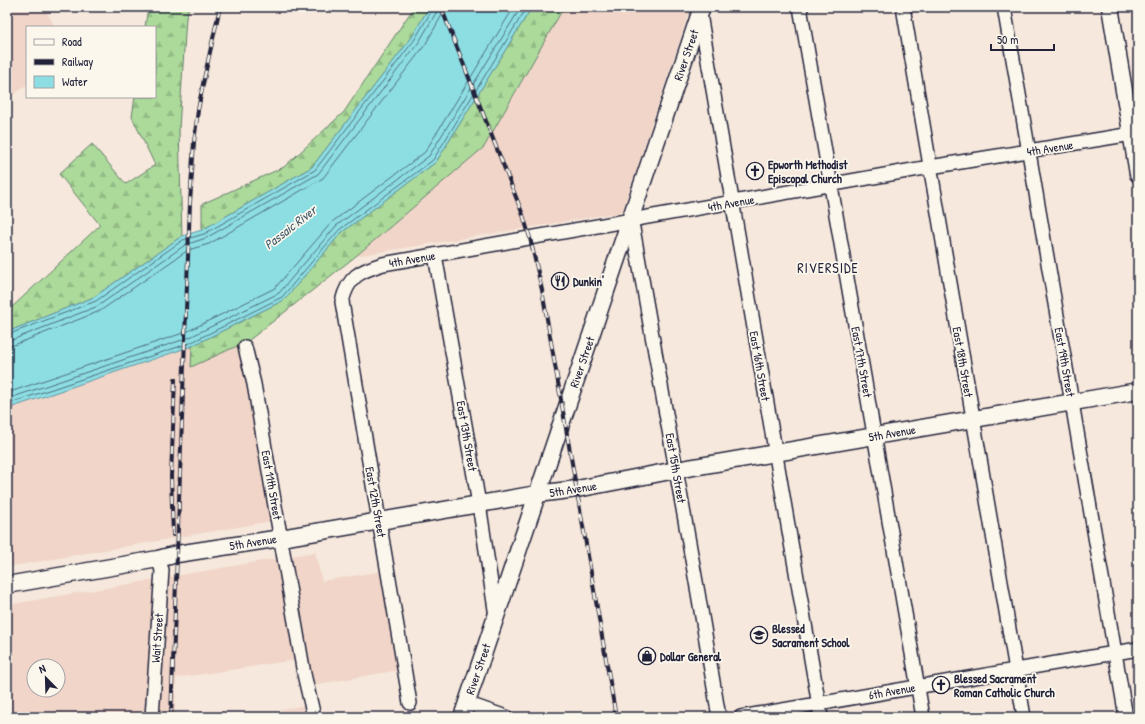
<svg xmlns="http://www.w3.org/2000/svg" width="1145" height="724" font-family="'Patrick Hand',sans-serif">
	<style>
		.built { fill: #f0d5c8; fill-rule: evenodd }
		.forest { fill: url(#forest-firs); stroke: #667e6a }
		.water { fill: #8ddee3; stroke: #6293a0 }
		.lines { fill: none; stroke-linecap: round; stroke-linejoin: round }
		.shore { stroke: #4d6d7e; stroke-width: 1 }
		.minor-casing { stroke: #22223b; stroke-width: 16 }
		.major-casing { stroke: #22223b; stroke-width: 19 }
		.minor { stroke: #fbf7ec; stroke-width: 13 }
		.major { stroke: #fbf7ec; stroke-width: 16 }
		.rail-casing { stroke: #22223b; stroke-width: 4 }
		.rail { stroke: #fbf7ec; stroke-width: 2.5; stroke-dasharray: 8; stroke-linecap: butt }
		.labels { text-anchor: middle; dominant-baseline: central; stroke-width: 3.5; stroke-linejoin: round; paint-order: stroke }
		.street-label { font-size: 12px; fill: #22223b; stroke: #fbf7ec }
		.poi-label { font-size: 12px; font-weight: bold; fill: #22223b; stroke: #fbf7ec; text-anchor: start }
		.water-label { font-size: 13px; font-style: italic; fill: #425a6d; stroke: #fbf7ec }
		.quarter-label { font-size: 14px; letter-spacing: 1px; fill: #22223b; stroke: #fbf7ec }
	</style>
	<defs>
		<pattern id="forest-firs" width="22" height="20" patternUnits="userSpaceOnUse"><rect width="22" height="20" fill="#abda9a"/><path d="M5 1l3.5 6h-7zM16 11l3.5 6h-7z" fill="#93bb86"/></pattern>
	</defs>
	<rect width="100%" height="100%" fill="#f6e8dc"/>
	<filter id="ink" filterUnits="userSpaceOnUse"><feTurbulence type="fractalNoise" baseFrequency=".025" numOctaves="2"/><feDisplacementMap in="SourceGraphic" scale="8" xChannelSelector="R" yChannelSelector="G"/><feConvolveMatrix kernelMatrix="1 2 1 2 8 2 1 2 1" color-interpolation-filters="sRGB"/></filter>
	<g filter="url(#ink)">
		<path class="built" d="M 7,7 L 44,7 L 55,27 L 27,27 L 27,85 L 7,99 Z
			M 564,7 L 691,7 L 622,212 L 356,256 L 484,147 Z
			M 248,341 L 278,520 L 7,567 L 7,409 L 192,346 L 192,366 Z
			M 315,552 L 322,581 L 389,570 L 405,669 L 307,686 L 302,659 L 176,678 L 175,717 L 7,717 L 7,605 ZM 34,666 L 58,666 L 58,690 L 34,690 Z
			M 310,704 L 314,717 L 280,717 L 280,710 Z"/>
		<path class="forest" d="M 148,7 L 189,7 L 186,18 L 179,129 L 182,236 L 94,297 L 7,332 L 7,308 L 9,310 L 100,225 L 59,174 L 92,144 L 126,184 L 155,165 L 132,117 L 135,97 L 155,97 L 155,27 L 145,27 Z
			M 415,7 L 429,7 L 412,37 L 312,167 L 202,230 L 202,204 L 284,167 L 344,112 L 408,16 Z
			M 532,7 L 564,7 L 484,147 L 356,256 L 248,341 L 191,367 L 192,346 L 284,300 L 341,233 L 436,162 Z"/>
		<path class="water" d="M 429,7 L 532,7 L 436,162 L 341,233 L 284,300 L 192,346 L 7,409 L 7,332 L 94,297 L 182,236 L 202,230 L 312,167 L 412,37 Z"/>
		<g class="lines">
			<path class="shore" d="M 7,335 L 96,301 L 183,240 L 204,234 L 315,170 L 415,39 L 432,10 L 432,7
				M 7,340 L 12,340 L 98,306 L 185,245 L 206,238 L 318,174 L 419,42 L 436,13 L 437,7
				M 7,346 L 14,345 L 100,311 L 188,250 L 209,244 L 323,178 L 425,45 L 442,15 L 443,7
				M 7,393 L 186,332 L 275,288 L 332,222 L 425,152 L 514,7
				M 7,399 L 188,338 L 279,293 L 336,226 L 429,156 L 521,7
				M 7,404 L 190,343 L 282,297 L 339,230 L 433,160 L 527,7"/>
			<defs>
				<path id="minor" d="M 800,7 L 923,717
					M 903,7 L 1024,717
					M 1004,7 L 1126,717
					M 700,14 L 821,717
					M 630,220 L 632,223 L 698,593 L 719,717
					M 435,255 L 479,504 L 496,616
					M 245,347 L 254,384 L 304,674 L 314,717
					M 410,703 L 342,302 C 348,276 360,271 383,264 L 930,167 L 1138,133
					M 466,703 L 506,717
					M 152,717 L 162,570 L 158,559
					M 741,717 L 1138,649"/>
				<path id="major" d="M 1110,7 L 1138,174
					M 7,585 L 158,559 L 177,554 L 281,538 L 537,494 L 577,489 L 676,470 L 1138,391
					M 462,717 L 702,7"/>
			</defs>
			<use href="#minor" class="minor-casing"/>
			<use href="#major" class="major-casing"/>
			<use href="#minor" class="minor"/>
			<use href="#major" class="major"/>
			<defs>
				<path id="rail" d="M 441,7 L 523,215 L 530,238 L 542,290 L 616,717
					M 173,535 L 171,476 L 175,379
					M 171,717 L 190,203 L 194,142 L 198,110 L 204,79 L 220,7"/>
			</defs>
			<use href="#rail" class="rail-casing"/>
			<use href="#rail" class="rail"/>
		</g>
	</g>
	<defs>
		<symbol id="church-ring" viewBox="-11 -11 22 22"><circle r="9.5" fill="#fbf7ec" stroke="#22223b" stroke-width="1.5"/><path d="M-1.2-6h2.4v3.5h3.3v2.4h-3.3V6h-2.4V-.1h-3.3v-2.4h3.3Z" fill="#22223b"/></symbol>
		<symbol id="restaurant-ring" viewBox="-11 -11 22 22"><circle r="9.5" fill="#fbf7ec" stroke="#22223b" stroke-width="1.5"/><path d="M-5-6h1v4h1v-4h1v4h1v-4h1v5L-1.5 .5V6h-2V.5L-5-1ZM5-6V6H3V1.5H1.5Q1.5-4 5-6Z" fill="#22223b"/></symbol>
		<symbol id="school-ring" viewBox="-11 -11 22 22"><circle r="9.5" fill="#fbf7ec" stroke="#22223b" stroke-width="1.5"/><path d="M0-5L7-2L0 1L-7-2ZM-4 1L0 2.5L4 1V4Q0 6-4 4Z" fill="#22223b"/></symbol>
		<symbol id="shop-ring" viewBox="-11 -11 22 22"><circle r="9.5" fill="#fbf7ec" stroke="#22223b" stroke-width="1.5"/><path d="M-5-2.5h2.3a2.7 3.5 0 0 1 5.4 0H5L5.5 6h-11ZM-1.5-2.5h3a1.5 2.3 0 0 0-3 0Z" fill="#22223b"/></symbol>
	</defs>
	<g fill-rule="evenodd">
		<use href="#church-ring" x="745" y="161" width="20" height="20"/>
		<use href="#restaurant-ring" x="550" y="271" width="20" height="20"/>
		<use href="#school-ring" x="749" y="625" width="20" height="20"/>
		<use href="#shop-ring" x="637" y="646" width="20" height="20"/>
		<use href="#church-ring" x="931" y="675" width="20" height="20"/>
	</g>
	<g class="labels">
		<g class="street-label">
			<text transform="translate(686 55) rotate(-71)">River Street</text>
			<text transform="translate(1050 148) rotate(-9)">4th Avenue</text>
			<text transform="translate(731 203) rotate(-10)">4th Avenue</text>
			<text transform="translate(412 259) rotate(-10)">4th Avenue</text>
			<text transform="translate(582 362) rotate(-71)">River Street</text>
			<text transform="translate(862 362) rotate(80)">East 17th Street</text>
			<text transform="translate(963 362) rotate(80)">East 18th Street</text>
			<text transform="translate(1065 362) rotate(80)">East 19th Street</text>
			<text transform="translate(760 366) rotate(80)">East 16th Street</text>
			<text transform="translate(892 433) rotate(-10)">5th Avenue</text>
			<text transform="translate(467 436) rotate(80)">East 13th Street</text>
			<text transform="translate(676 468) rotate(80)">East 15th Street</text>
			<text transform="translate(272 485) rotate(80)">East 11th Street</text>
			<text transform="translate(573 489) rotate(-9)">5th Avenue</text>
			<text transform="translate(376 502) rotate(80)">East 12th Street</text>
			<text transform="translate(253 542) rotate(-9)">5th Avenue</text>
			<text transform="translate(157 638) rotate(-86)">Wait Street</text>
			<text transform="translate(478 669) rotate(-71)">River Street</text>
			<text transform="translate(892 691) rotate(-10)">6th Avenue</text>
		</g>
		<g class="poi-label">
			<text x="768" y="164">Epworth Methodist<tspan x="768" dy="14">Episcopal Church</tspan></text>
			<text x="573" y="281">Dunkin'</text>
			<text x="772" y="628">Blessed<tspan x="772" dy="14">Sacrament School</tspan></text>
			<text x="660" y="656">Dollar General</text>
			<text x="954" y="678">Blessed Sacrament<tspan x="954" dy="14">Roman Catholic Church</tspan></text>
		</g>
		<g class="water-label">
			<text transform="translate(290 227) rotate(-38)">Passaic River</text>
		</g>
		<g class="quarter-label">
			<text x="828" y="267">RIVERSIDE</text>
		</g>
	</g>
	<rect width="1145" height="724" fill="none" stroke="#fbf7ec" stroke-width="24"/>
	<rect x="12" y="12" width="1121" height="700" fill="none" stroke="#22223b" stroke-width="1.5" filter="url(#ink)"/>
	<rect x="26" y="26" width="130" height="72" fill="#fbf7ec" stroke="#a4a2a5"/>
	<rect x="34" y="39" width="20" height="6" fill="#fbf7ec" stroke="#a4a2a5"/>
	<text x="62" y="46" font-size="12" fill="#22223b">Road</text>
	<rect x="34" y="59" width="20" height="6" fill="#22223b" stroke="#a4a2a5"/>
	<text x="62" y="66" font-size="12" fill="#22223b">Railway</text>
	<rect x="34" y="76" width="20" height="12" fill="#8ddee3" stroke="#a4a2a5"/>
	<text x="62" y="86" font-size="12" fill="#22223b">Water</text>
	<g transform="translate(46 678) rotate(337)"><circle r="19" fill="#fbf7ec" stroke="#a4a2a5"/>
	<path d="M0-3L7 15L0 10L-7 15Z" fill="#22223b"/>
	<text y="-6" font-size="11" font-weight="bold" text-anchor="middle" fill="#22223b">N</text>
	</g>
	<path d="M991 44v6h63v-6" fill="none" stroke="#22223b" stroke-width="2"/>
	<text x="997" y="44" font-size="12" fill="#22223b" stroke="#fbf7ec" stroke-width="3" paint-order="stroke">50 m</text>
</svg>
